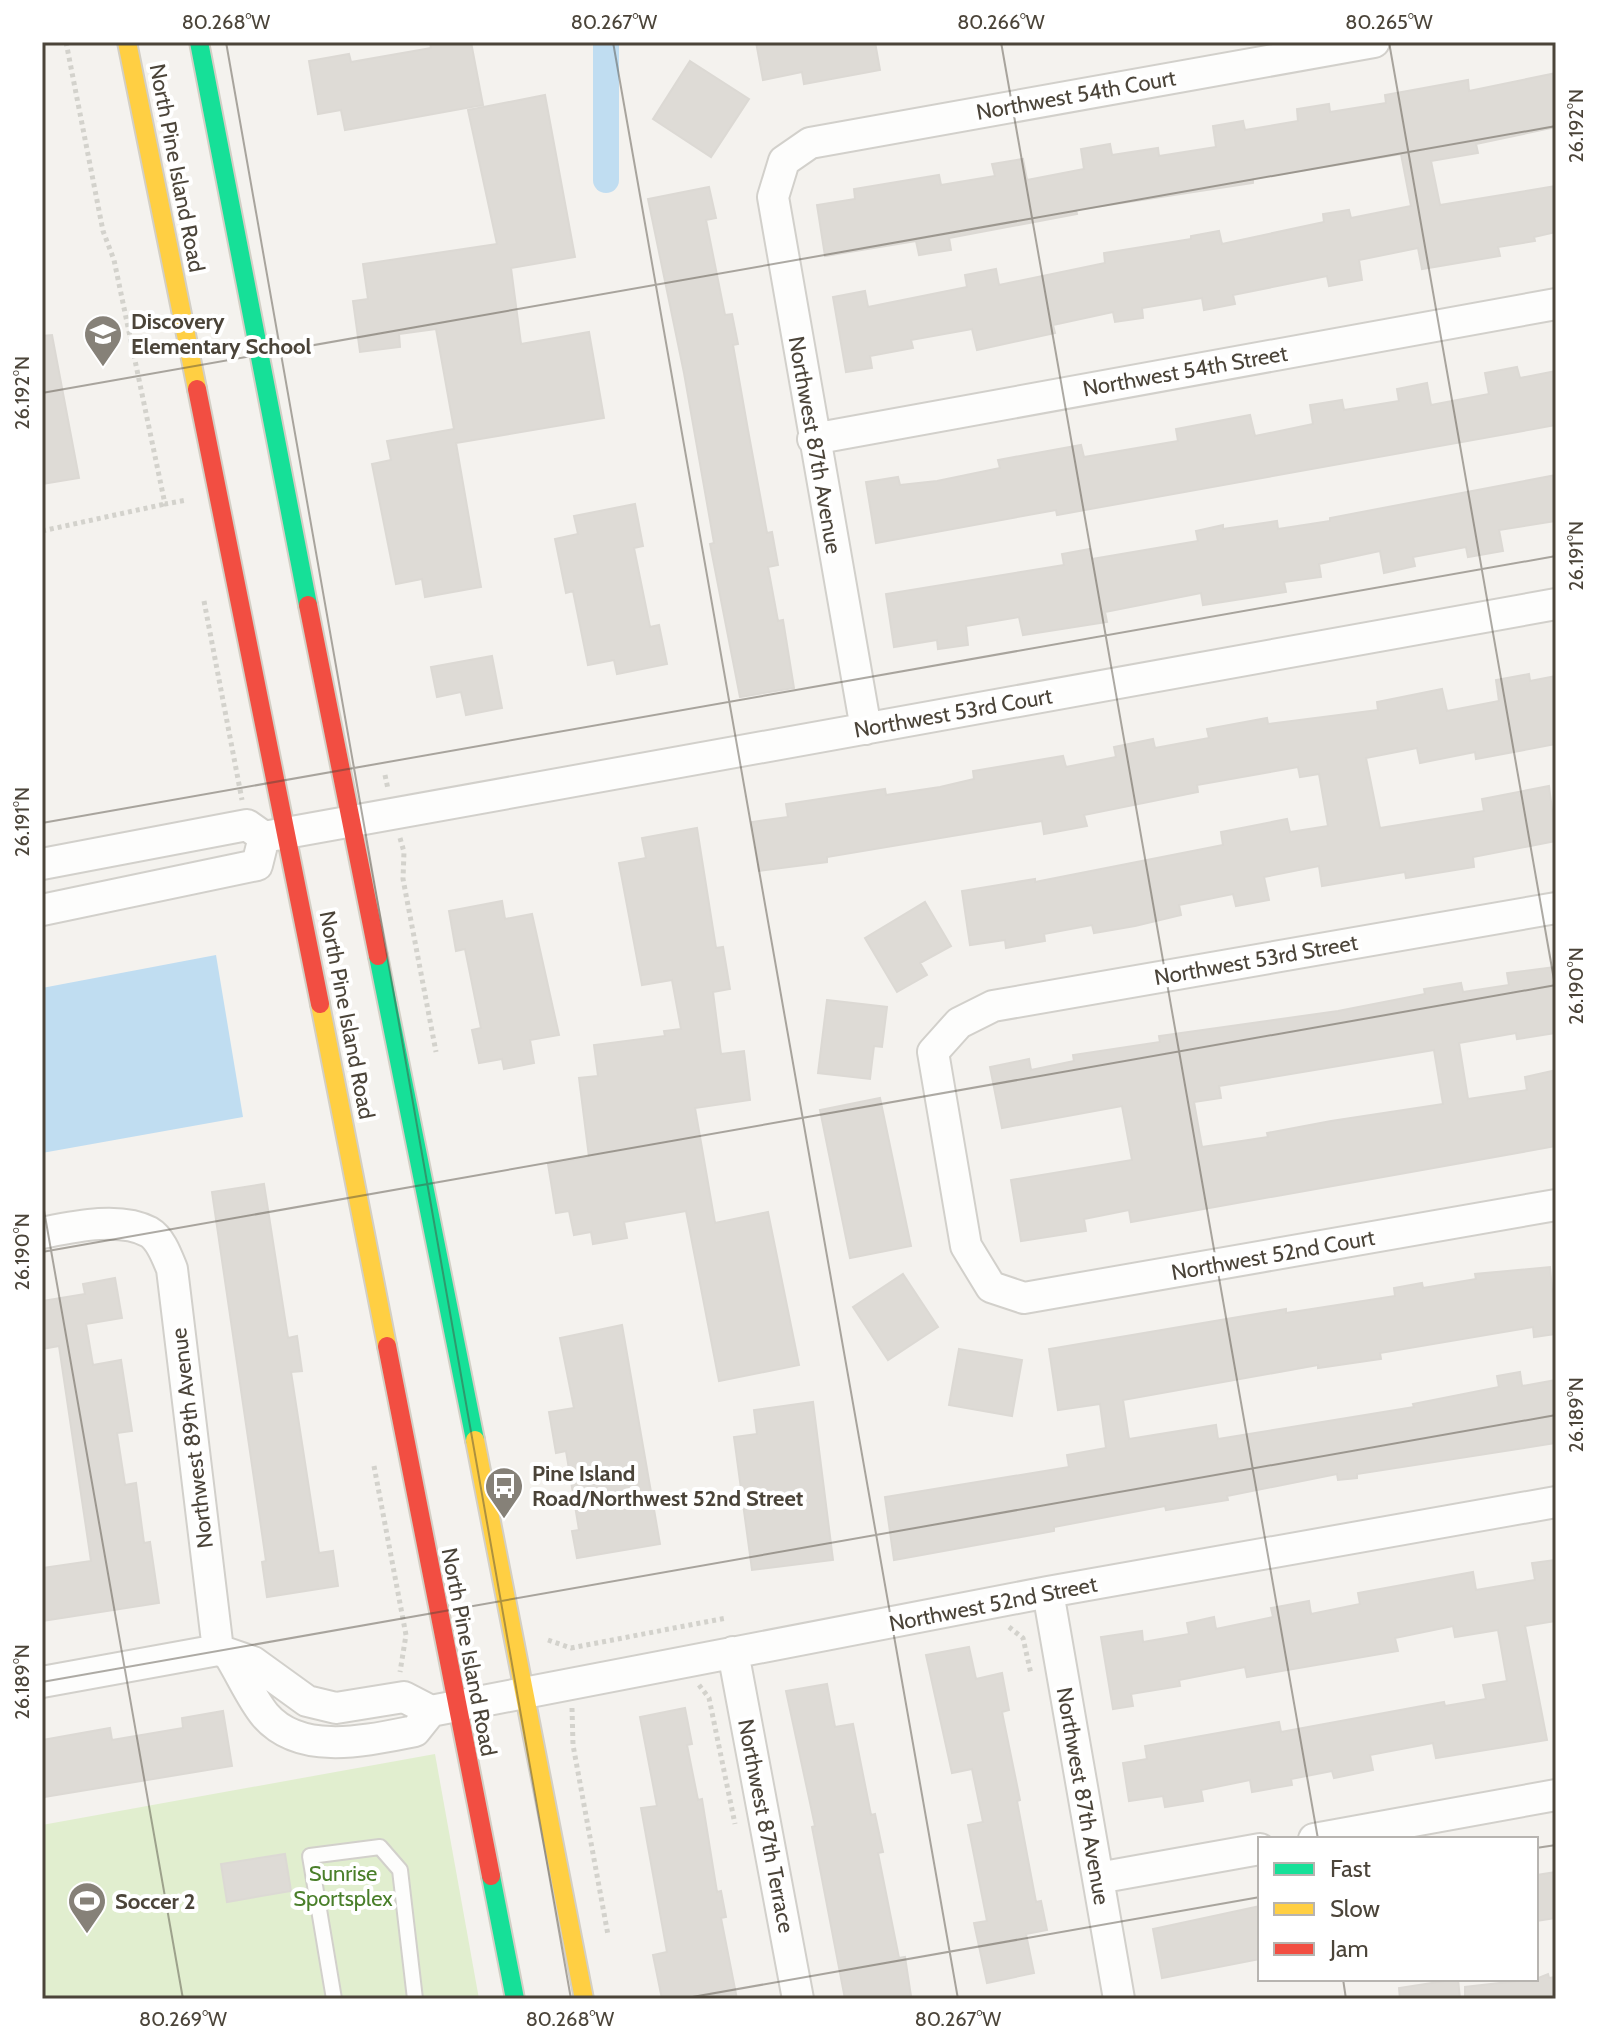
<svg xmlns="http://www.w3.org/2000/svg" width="1598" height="2041" font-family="Cabin,sans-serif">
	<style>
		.green { fill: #e1eecf }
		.water { fill: #c0ddf1 }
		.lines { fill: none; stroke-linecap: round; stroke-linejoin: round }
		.canal { stroke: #c0ddf1; stroke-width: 26 }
		.building { fill: #dedbd6; stroke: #dcd9d4; stroke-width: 2; fill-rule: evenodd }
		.lane-casing { stroke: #d2d0cb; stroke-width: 18 }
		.street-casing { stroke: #d2d0cb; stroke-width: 34 }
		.fast-casing { stroke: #d3cfc5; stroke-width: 22 }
		.slow-casing { stroke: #d3cfc5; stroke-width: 22 }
		.jam-casing { stroke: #d3cfc5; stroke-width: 22 }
		.path { stroke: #d3d2cc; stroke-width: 5; stroke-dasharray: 4 4; stroke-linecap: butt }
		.lane { stroke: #fdfdfc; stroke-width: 14 }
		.street { stroke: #fdfdfc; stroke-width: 30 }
		.fast { stroke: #16e098; stroke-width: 18 }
		.slow { stroke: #ffcf43; stroke-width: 18 }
		.jam { stroke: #f24e42; stroke-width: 18 }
		.ticks { fill: none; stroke: #4b4439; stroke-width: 2; stroke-opacity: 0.45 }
		.labels { text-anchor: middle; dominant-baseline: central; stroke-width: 8; stroke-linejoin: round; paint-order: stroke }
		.street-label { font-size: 22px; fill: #4b4439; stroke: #fff }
		.poi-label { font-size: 22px; font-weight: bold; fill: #4b4439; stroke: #fff; text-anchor: start }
		.park-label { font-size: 22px; fill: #4a7f2a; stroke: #fff }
		.neatline { fill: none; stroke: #4b4439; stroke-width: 3 }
		.ticks-label { font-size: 20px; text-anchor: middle; fill: #4b4439 }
	</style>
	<rect width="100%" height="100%" fill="#f4f2ee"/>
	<path class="green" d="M 435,1754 L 479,1999 L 42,1999 L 42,1825 Z"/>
	<path class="water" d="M 216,955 L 243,1117 L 42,1153 L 42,988 Z"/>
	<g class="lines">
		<path class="canal" d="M 606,180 L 606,42"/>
	</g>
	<path class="building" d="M 430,42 L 471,42 L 483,105 L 345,130 L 341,110 L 318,114 L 309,61 L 349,54 L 351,62 L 431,48 Z
		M 756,42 L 875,42 L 880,70 L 804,84 L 802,72 L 763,80 Z
		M 690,61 L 749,99 L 711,157 L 653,119 Z
		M 1556,73 L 1556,127 L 1476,144 L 1478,153 L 1431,161 L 1440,205 L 1556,186 L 1556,232 L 1534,237 L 1535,241 L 1498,247 L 1500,256 L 1422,269 L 1418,248 L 1359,260 L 1362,280 L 1329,286 L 1327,276 L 1233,295 L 1235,304 L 1204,310 L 1202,298 L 1142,308 L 1143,318 L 1115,322 L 1113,312 L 1053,325 L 1055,333 L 977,350 L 972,329 L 911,340 L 913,348 L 870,356 L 872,368 L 846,372 L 833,297 L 865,291 L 868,307 L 967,287 L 965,275 L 996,269 L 999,285 L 1105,263 L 1104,253 L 1191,239 L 1191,236 L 1219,231 L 1222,244 L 1324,222 L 1323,214 L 1349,210 L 1351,218 L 1411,206 L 1401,154 L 1253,179 L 1253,183 L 1076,210 L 1077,214 L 949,238 L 951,250 L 919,255 L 916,241 L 825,256 L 817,205 L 855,199 L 854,189 L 939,175 L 941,185 L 995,176 L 992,164 L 1023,159 L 1027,180 L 1084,169 L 1081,149 L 1110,144 L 1112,155 L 1158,148 L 1159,156 L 1216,147 L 1213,126 L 1243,121 L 1245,130 L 1298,121 L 1297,109 L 1329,104 L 1330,112 L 1386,103 L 1385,95 L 1468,80 L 1469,91 Z
		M 545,95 L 575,257 L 511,268 L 521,344 L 589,332 L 604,418 L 456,443 L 481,587 L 425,597 L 422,579 L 396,584 L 372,464 L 391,460 L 387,441 L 454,429 L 436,329 L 399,334 L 400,347 L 360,352 L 353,301 L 368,299 L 363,264 L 497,244 L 468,110 Z
		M 709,187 L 716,218 L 706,220 L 725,315 L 732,314 L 738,344 L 733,345 L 748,430 L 767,533 L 772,532 L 778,565 L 768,567 L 778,621 L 783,620 L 794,688 L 740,697 L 710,544 L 714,543 L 684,373 L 648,199 Z
		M 52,335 L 79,478 L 42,484 L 42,336 Z
		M 1517,367 L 1520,378 L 1556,371 L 1556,425 L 1057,515 L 1056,510 L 876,543 L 866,482 L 898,477 L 900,485 L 937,481 L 1000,468 L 998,460 L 1081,445 L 1084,457 L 1178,441 L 1176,429 L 1250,415 L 1255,436 L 1313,424 L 1310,405 L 1342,400 L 1344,410 L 1399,401 L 1397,389 L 1427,383 L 1431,405 L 1489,394 L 1485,373 Z
		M 1556,475 L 1556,521 L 1499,530 L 1503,551 L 1468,557 L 1466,547 L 1413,557 L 1415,566 L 1384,573 L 1380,551 L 1319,564 L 1321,577 L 1284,582 L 1286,592 L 1203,605 L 1201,593 L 1105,612 L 1107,622 L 1023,635 L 1019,617 L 966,626 L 968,645 L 938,649 L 937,640 L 894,647 L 886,594 L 1064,565 L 1062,554 L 1090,549 L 1092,559 L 1198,541 L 1196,531 L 1223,525 L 1223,529 L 1277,521 L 1278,529 L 1330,521 L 1330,518 Z
		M 635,504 L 643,546 L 634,548 L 650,627 L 659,625 L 667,664 L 617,674 L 614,660 L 588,665 L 573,591 L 566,593 L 555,539 L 578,534 L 574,516 Z
		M 492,656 L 502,708 L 466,715 L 461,692 L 437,697 L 431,667 Z
		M 1529,674 L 1530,681 L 1556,676 L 1556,744 L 1476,759 L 1475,752 L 1420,763 L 1417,748 L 1366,758 L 1380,828 L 1484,811 L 1482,799 L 1549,786 L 1556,841 L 1473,857 L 1474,867 L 1406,878 L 1405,872 L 1322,886 L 1319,866 L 1264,877 L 1269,900 L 1236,906 L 1233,894 L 1179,905 L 1181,915 L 1135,926 L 1094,933 L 1092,925 L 1044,934 L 1045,941 L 1006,948 L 1005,940 L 970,945 L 962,891 L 1035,879 L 1035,882 L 1223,845 L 1221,832 L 1287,819 L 1290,832 L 1328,826 L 1319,774 L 1300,777 L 1298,767 L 1197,785 L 1198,792 L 1084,815 L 1087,826 L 1044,834 L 1042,821 L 827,857 L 827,862 L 759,871 L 752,822 L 788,817 L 786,804 L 885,789 L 886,795 L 940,787 L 974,779 L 973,771 L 1063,756 L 1066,767 L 1116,757 L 1114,747 L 1153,739 L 1155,748 L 1209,738 L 1207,729 L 1267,718 L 1268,724 L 1378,710 L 1377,702 L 1442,689 L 1447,711 L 1499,701 L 1496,680 Z
		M 697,828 L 716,948 L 723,947 L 730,989 L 713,992 L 721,1054 L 744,1051 L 750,1100 L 695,1108 L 715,1223 L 768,1212 L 799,1365 L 719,1381 L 686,1211 L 624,1222 L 627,1238 L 593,1244 L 591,1232 L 574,1235 L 569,1211 L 556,1213 L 548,1164 L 589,1157 L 579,1078 L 598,1076 L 594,1045 L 665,1036 L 664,1031 L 681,1029 L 672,980 L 642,985 L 619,863 L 646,858 L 642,838 Z
		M 502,901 L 505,919 L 532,914 L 559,1035 L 530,1040 L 534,1063 L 504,1069 L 502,1059 L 479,1063 L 472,1030 L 481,1028 L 465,949 L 456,951 L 449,911 Z
		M 925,902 L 951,946 L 920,963 L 927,975 L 897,992 L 865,938 Z
		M 1556,967 L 1556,1033 L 1517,1039 L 1516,1033 L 1459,1043 L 1468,1099 L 1527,1090 L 1525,1077 L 1552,1071 L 1556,1146 L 1131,1222 L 1129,1210 L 1084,1219 L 1086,1231 L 1021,1241 L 1011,1180 L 1132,1160 L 1122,1106 L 1002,1128 L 990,1067 L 1029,1059 L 1031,1070 L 1074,1061 L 1073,1055 L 1160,1042 L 1159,1036 L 1338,1011 L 1425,994 L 1424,989 L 1461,983 L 1463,992 L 1509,985 L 1507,973 ZM 1434,1050 L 1443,1104 L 1331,1121 L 1267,1133 L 1268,1137 L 1202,1147 L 1194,1102 L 1221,1098 L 1219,1086 Z
		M 827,1000 L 887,1007 L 882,1047 L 874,1046 L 870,1079 L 818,1073 Z
		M 880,1098 L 911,1246 L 850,1258 L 820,1110 Z
		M 264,1184 L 288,1338 L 297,1336 L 302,1371 L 291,1372 L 319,1553 L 333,1551 L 338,1586 L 267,1597 L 262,1562 L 266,1561 L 212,1192 Z
		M 1550,1267 L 1556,1334 L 1534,1337 L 1533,1327 L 1380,1353 L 1381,1359 L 1318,1368 L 1318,1365 L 1123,1400 L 1129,1439 L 1216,1425 L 1218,1439 L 1414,1407 L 1413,1404 L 1499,1387 L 1497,1376 L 1520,1372 L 1522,1386 L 1556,1380 L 1556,1443 L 1357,1474 L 1357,1478 L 1338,1480 L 1337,1474 L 1227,1496 L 1228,1500 L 1166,1510 L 1165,1506 L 1054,1527 L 1054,1531 L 894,1560 L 885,1497 L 1069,1467 L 1067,1455 L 1106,1448 L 1100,1404 L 1058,1410 L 1049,1349 L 1286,1309 L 1286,1313 L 1395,1296 L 1394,1288 L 1422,1283 L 1423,1288 L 1476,1279 L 1475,1274 Z
		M 903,1274 L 938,1327 L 888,1360 L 853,1307 Z
		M 115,1278 L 122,1318 L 86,1324 L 93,1365 L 121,1360 L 132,1431 L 117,1433 L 125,1485 L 136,1483 L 144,1543 L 150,1542 L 159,1603 L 42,1621 L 42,1568 L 91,1561 L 59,1346 L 42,1349 L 42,1301 L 85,1294 L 83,1284 Z
		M 622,1325 L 660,1544 L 577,1558 L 572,1531 L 579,1530 L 566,1451 L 556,1453 L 549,1412 L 574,1408 L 560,1338 Z
		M 959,1349 L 1022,1360 L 1012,1416 L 949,1405 Z
		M 813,1402 L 833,1560 L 752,1570 L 734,1437 L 757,1434 L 754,1410 Z
		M 1556,1560 L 1556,1621 L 1525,1626 L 1547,1740 L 1436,1758 L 1433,1743 L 1370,1755 L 1373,1770 L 1334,1778 L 1332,1771 L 1291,1779 L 1292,1785 L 1252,1792 L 1250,1780 L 1201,1790 L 1203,1801 L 1165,1807 L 1163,1796 L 1129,1801 L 1123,1763 L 1147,1759 L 1145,1746 L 1279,1722 L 1281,1732 L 1444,1702 L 1445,1706 L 1486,1699 L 1483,1685 L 1507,1681 L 1498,1630 L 1455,1637 L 1453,1626 L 1395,1638 L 1398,1651 L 1247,1677 L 1245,1667 L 1179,1680 L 1180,1686 L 1131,1694 L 1133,1706 L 1113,1709 L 1101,1637 L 1142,1631 L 1143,1642 L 1189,1634 L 1187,1623 L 1214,1617 L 1216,1629 L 1273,1617 L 1271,1608 L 1309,1601 L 1311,1614 L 1360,1604 L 1358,1593 L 1473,1572 L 1476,1590 L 1535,1580 L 1532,1563 Z
		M 969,1647 L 976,1679 L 1002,1673 L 1009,1710 L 1002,1712 L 1020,1800 L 1017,1801 L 1036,1902 L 1041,1901 L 1047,1930 L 1026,1934 L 1034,1973 L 987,1983 L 974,1923 L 987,1921 L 968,1825 L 983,1822 L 972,1769 L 952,1773 L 926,1655 Z
		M 827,1684 L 835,1727 L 853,1724 L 871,1815 L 875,1814 L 883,1852 L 878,1853 L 899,1958 L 905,1957 L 911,1996 L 845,1999 L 812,1827 L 815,1826 L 786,1691 Z
		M 685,1708 L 692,1744 L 687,1745 L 698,1800 L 702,1799 L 717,1892 L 721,1891 L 726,1917 L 721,1918 L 737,1999 L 662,1999 L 653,1955 L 667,1952 L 641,1808 L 657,1806 L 640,1717 Z
		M 223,1711 L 232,1766 L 44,1797 L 42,1740 L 110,1728 L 112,1740 L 183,1728 L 182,1718 Z
		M 285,1854 L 291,1891 L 227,1902 L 221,1864 Z
		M 1556,1872 L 1556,1918 L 1536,1921 L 1536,1875 Z
		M 1260,1906 L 1260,1959 L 1162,1978 L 1153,1929 Z
		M 1548,1974 L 1549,1978 L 1556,1977 L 1556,1999 L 1465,1999 L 1465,1987 L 1536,1979 Z
		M 1458,1979 L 1460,1999 L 1400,1999 L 1399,1988 Z"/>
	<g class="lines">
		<defs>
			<path id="lane" d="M 334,1999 L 310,1856 L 380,1847 L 400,1870 L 415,1999"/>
			<path id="street" d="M 813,439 L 1556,304
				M 866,729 L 773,197 L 784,161 L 810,143 L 1374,42
				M 264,837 L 1556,604
				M 42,864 L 247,825 L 264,837 L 257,865 L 42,910
				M 1556,908 L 993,1006 L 959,1023 L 933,1052 L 966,1246 L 991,1287 L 1024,1298 L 1556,1205
				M 42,1233 C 72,1227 120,1216 149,1232 C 161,1239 167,1257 172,1269 L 218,1650
				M 1048,1592 L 1119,1999
				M 218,1650 L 253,1662 L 307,1701 L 336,1708 L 404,1697 L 431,1711 L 1048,1592 L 1556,1502
				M 733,1652 L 798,1999
				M 229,1655 C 241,1674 251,1698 265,1715 C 301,1757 369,1740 415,1731 L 431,1711
				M 42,1682 L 218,1650
				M 1314,1839 L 1556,1795
				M 1098,1878 L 1260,1849"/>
			<path id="fast" d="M 199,42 L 308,605
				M 378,956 L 475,1440
				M 491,1876 L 515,1999"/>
			<path id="slow" d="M 127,42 L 197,389
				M 320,1004 L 387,1346
				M 475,1440 L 584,1999"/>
			<path id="jam" d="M 197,389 L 320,1004
				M 308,605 L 378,956
				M 387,1346 L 491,1876"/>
		</defs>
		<use href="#lane" class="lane-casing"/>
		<use href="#street" class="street-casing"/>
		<use href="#fast" class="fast-casing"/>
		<use href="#slow" class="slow-casing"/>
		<use href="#jam" class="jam-casing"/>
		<path class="path" d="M 66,42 L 103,231 L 114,260 L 165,504 L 187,500
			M 42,531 L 165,504
			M 204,601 L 242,800
			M 385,775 L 388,789
			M 400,838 L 404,852 L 403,879 L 436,1052
			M 374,1466 L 406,1635 L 400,1672
			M 1009,1627 L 1023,1638 L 1031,1674
			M 548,1640 L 571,1648 L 726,1618
			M 699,1685 L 709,1698 L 735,1824
			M 572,1708 L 573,1745 L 608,1935"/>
		<use href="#lane" class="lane"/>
		<use href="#street" class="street"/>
		<use href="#fast" class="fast"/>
		<use href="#slow" class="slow"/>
		<use href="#jam" class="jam"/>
	</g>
	<path class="ticks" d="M 226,42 L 571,1999M 613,42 L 958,1999M 1001,42 L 1318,1839M 1389,42 L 1556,991M 42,393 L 1556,126M 42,823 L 1556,556M 42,1199 L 183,1999M 42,1252 L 1556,985M 42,1682 L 1556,1415M 1536,1848 L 1556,1845M 1343,1979 L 1346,1999M 681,1999 L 1260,1897"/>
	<defs>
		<symbol id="school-pin" viewBox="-11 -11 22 30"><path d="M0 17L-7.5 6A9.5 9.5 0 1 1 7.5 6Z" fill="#868178" stroke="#fff"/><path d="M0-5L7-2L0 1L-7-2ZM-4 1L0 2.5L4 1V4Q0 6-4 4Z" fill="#fff"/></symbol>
		<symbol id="bus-pin" viewBox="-11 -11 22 30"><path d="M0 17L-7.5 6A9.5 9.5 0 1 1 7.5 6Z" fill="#868178" stroke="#fff"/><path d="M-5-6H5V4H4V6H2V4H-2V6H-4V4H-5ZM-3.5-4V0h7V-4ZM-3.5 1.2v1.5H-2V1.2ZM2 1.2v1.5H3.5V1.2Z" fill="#fff"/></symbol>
		<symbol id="stadium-pin" viewBox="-11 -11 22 30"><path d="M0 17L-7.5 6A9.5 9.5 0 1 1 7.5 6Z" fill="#868178" stroke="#fff"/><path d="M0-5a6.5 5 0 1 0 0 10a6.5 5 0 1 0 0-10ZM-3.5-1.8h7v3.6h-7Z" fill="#fff"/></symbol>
	</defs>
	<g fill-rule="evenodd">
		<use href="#school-pin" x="81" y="312" width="44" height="60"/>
		<use href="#bus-pin" x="482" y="1464" width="44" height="60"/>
		<use href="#stadium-pin" x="65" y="1879" width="44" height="60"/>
	</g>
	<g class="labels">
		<g class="street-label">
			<text transform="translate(1076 95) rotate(-10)">Northwest 54th Court</text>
			<text transform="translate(177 168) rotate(79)">North Pine Island Road</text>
			<text transform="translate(1185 371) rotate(-10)">Northwest 54th Street</text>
			<text transform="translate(815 445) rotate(80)">Northwest 87th Avenue</text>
			<text transform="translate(953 713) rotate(-10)">Northwest 53rd Court</text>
			<text transform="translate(1256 960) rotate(-10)">Northwest 53rd Street</text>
			<text transform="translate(347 1015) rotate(79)">North Pine Island Road</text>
			<text transform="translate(1273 1255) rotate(-10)">Northwest 52nd Court</text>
			<text transform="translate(192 1438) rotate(-97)">Northwest 89th Avenue</text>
			<text transform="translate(993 1604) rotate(-11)">Northwest 52nd Street</text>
			<text transform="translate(469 1652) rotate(79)">North Pine Island Road</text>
			<text transform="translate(1083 1796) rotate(80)">Northwest 87th Avenue</text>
			<text transform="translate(766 1826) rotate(79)">Northwest 87th Terrace</text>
		</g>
		<g class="poi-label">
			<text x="131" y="321">Discovery<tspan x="131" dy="25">Elementary School</tspan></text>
			<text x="532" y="1473">Pine Island<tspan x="532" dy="25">Road/Northwest 52nd Street</tspan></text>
			<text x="115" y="1901">Soccer 2</text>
		</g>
		<g class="park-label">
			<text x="343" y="1873">Sunrise<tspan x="343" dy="25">Sportsplex</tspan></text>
		</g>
	</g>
	<rect width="1598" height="2041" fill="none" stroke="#ffffff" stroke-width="88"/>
	<rect x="1258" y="1837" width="280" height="144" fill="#ffffff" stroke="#b7b4b0" stroke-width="2"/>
	<rect x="1274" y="1863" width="40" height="12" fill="#16e098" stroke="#b7b4b0" stroke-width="2"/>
	<text x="1330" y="1877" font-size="24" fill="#4b4439">Fast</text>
	<rect x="1274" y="1903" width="40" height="12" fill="#ffcf43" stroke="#b7b4b0" stroke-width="2"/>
	<text x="1330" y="1917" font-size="24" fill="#4b4439">Slow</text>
	<rect x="1274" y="1943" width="40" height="12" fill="#f24e42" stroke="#b7b4b0" stroke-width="2"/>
	<text x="1330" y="1957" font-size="24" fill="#4b4439">Jam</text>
	<rect x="44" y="44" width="1510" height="1953" class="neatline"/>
	<g class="ticks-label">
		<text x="226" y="29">80.268°W</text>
		<text x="614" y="29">80.267°W</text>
		<text x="1001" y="29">80.266°W</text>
		<text x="1389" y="29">80.265°W</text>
		<text transform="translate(1576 126) rotate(-90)" y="7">26.192°N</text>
		<text transform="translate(22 393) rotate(-90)" y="7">26.192°N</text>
		<text transform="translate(1576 556) rotate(-90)" y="7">26.191°N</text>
		<text transform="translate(22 822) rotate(-90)" y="7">26.191°N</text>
		<text transform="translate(1576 986) rotate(-90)" y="7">26.190°N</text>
		<text transform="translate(22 1252) rotate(-90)" y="7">26.190°N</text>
		<text transform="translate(1576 1415) rotate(-90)" y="7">26.189°N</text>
		<text transform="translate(22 1682) rotate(-90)" y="7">26.189°N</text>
		<text x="183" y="2026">80.269°W</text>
		<text x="570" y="2026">80.268°W</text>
		<text x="958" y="2026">80.267°W</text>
	</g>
</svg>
